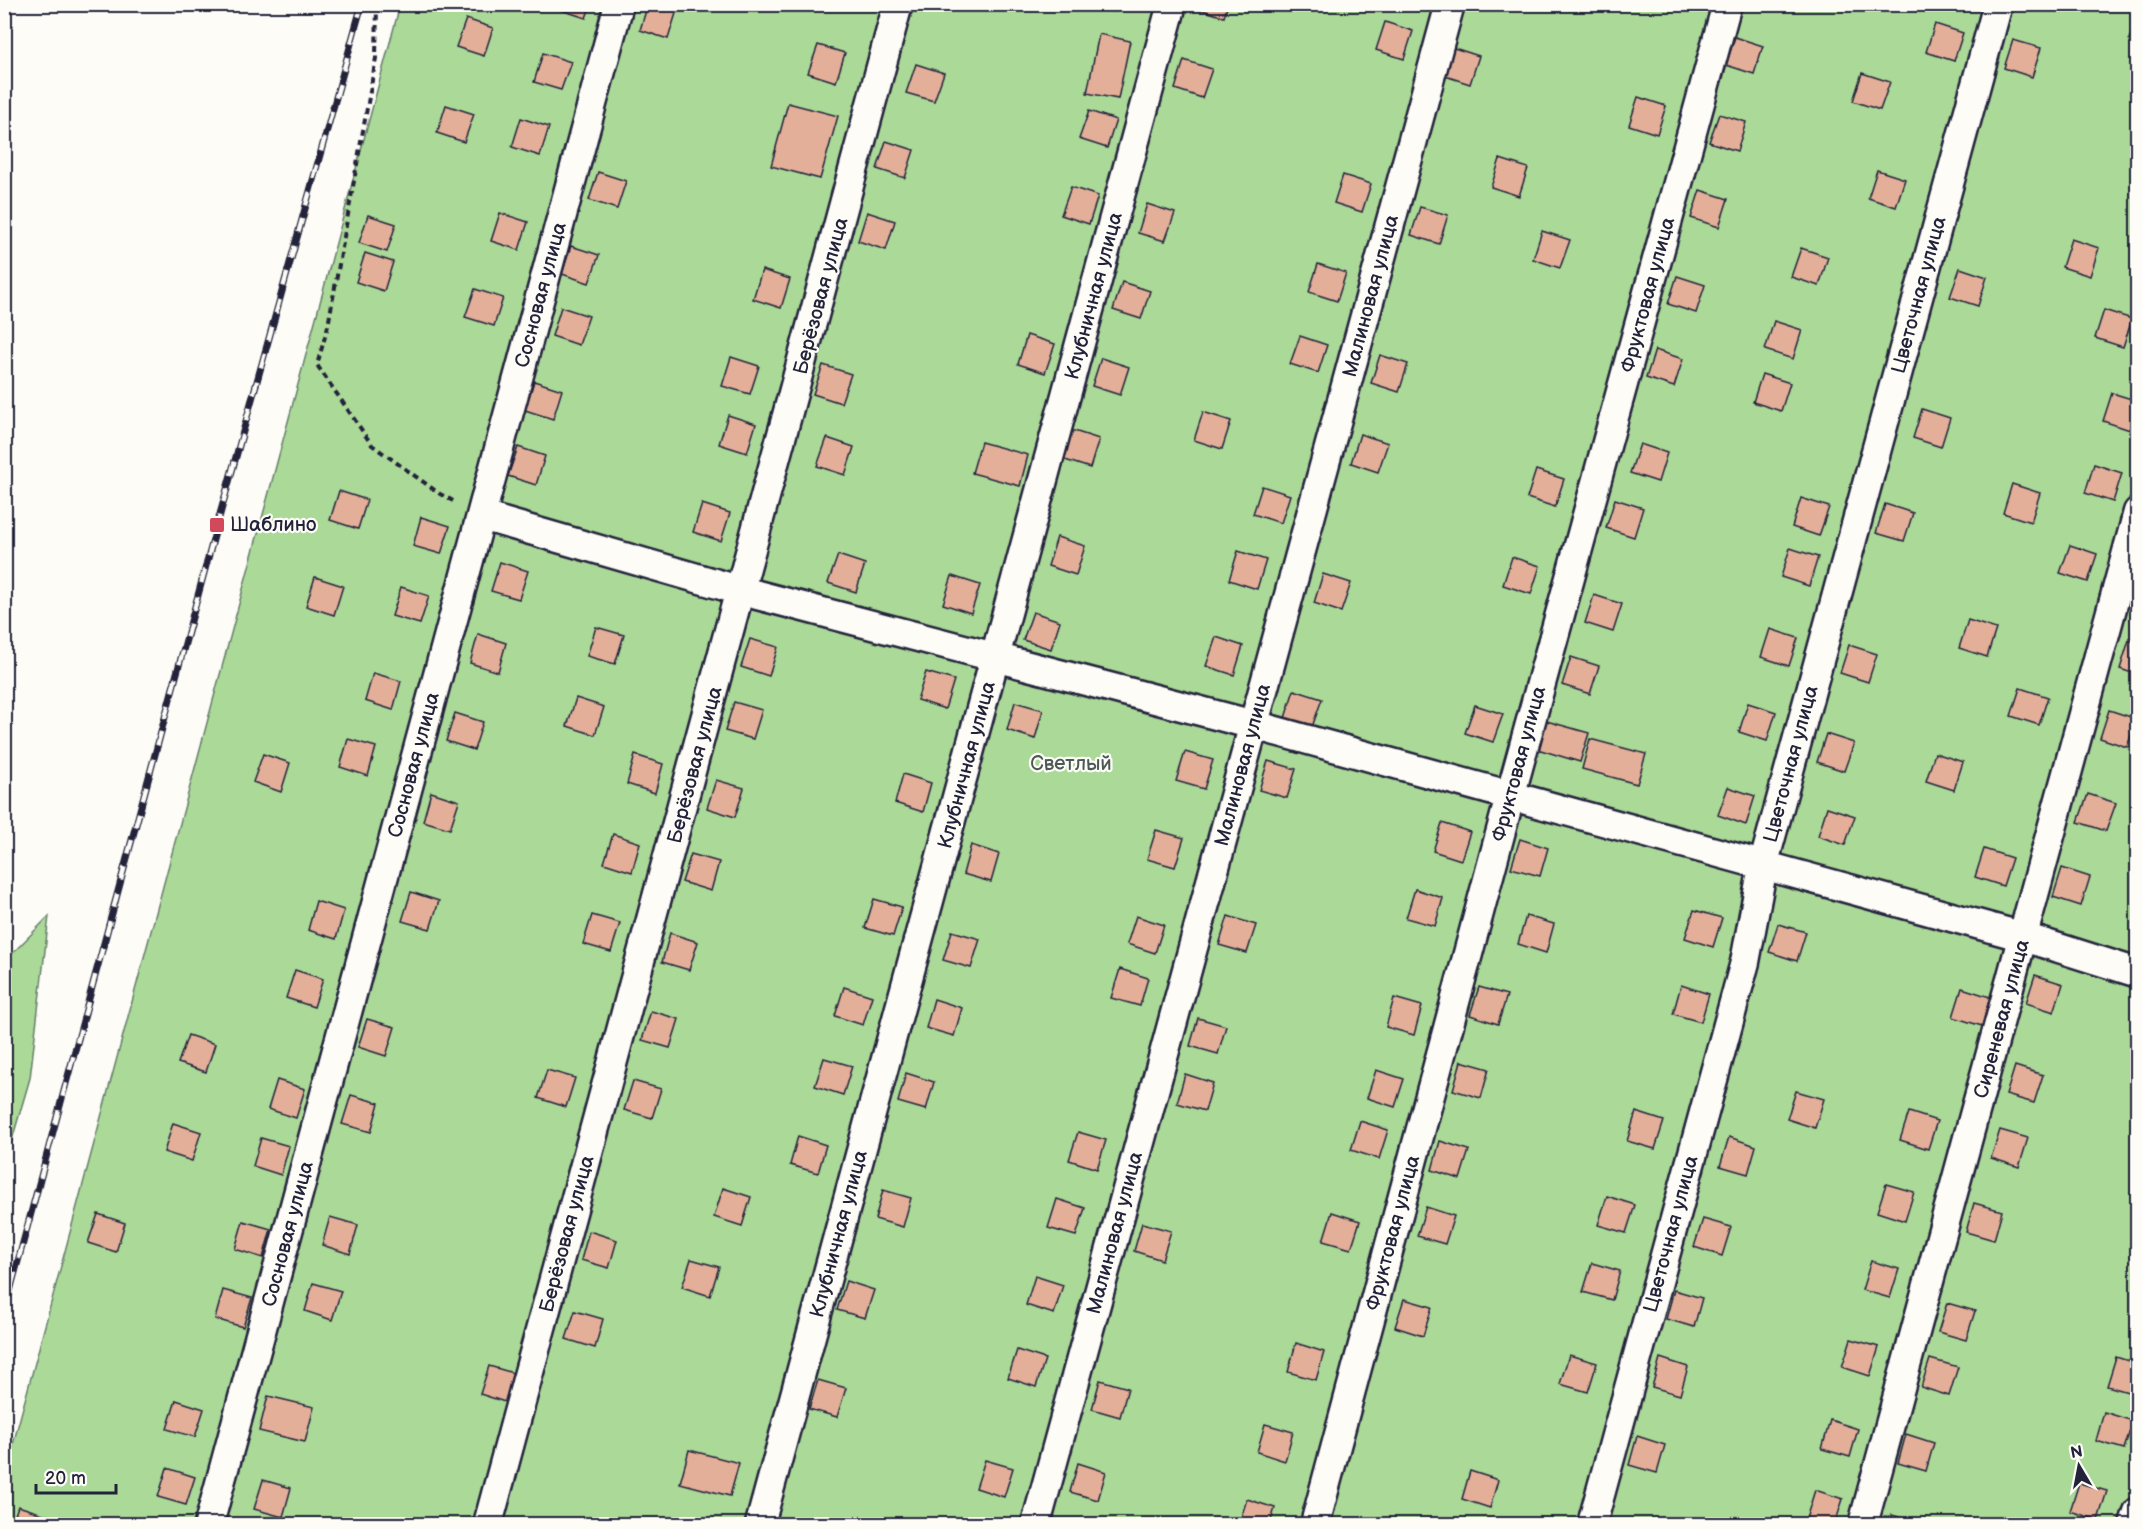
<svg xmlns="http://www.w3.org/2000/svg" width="2142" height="1529" font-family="'Balsamiq Sans',sans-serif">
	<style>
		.green { fill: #abd998; stroke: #667e6a; stroke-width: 1.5 }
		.water { fill: #9ed4fd; stroke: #6c8daf; stroke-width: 1.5 }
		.building { fill: #e4af98; stroke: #22223b; stroke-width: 1.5 }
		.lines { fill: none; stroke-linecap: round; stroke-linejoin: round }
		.minor-casing { stroke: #22223b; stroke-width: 33 }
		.path { stroke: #22223b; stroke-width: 4; stroke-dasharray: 6 4.5; stroke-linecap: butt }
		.minor { stroke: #fdfcf7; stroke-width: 28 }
		.rail-casing { stroke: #22223b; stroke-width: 7 }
		.rail { stroke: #fdfcf7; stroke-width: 4.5; stroke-dasharray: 14; stroke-linecap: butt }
		.poi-dot { fill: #d1495b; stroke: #fdfcf7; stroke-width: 2 }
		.labels { text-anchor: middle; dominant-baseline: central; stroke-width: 4.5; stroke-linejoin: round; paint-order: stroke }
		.street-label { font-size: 20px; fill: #22223b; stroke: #fdfcf7 }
		.poi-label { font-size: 20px; fill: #22223b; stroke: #fdfcf7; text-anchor: start }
		.park-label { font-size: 20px; fill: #4b5957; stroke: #fdfcf7 }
	</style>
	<rect width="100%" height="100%" fill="#fdfcf7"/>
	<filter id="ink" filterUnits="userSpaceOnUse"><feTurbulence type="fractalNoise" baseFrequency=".0167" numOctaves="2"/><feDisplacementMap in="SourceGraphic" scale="12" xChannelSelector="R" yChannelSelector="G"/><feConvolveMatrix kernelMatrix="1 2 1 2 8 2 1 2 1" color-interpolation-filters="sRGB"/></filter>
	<g filter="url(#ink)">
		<path class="green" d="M 400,5 L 2137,5 L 2137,1524 L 5,1524 L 4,1478 Z
			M 49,916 L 30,1078 L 5,1164 L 5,961 Z"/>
		<path class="water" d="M 1071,5 L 1142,4 L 1142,5 L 1113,12 Z"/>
		<path class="building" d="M 560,4 L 591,4 L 586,18 L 558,9 Z
			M 648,4 L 659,4 L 677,10 L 668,39 L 640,30 Z
			M 1197,4 L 1228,4 L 1224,17 L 1196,8 Z
			M 2138,17 L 2138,42 L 2129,39 Z
			M 466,19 L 493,28 L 484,56 L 456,47 Z
			M 1385,22 L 1413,31 L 1404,59 L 1376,50 Z
			M 1935,24 L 1963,33 L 1954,61 L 1926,52 Z
			M 1099,34 L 1130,41 L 1118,99 L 1087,93 Z
			M 1735,37 L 1763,46 L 1754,74 L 1726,65 Z
			M 2013,40 L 2041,48 L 2032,77 L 2004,68 Z
			M 818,45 L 845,53 L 836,82 L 808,73 Z
			M 1451,47 L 1479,56 L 1470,84 L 1442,75 Z
			M 543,53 L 571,62 L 561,90 L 534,82 Z
			M 1184,60 L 1212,69 L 1202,98 L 1175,89 Z
			M 916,64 L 944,73 L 934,101 L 906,93 Z
			M 1862,73 L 1890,82 L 1880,110 L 1853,101 Z
			M 1638,97 L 1666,106 L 1657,134 L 1629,125 Z
			M 788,103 L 838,116 L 820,179 L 771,166 Z
			M 446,105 L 474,114 L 464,142 L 437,133 Z
			M 1089,111 L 1116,120 L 1107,148 L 1079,139 Z
			M 1719,114 L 1746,122 L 1737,151 L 1709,142 Z
			M 521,118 L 549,127 L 540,156 L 512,147 Z
			M 886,141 L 914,150 L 905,178 L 877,169 Z
			M 1500,159 L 1528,168 L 1519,196 L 1491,187 Z
			M 1877,170 L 1905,179 L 1896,207 L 1868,198 Z
			M 598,172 L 626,181 L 617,209 L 589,200 Z
			M 1343,175 L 1371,184 L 1362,212 L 1334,203 Z
			M 1071,187 L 1098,196 L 1089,224 L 1061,215 Z
			M 1700,190 L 1728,199 L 1719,227 L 1691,218 Z
			M 1147,204 L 1175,213 L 1165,241 L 1138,233 Z
			M 1420,207 L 1448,215 L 1439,244 L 1411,235 Z
			M 867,212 L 895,221 L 886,250 L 858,241 Z
			M 500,213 L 528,222 L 519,250 L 491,241 Z
			M 368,215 L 396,224 L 387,252 L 359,243 Z
			M 1542,231 L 1570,240 L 1560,268 L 1533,259 Z
			M 2071,239 L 2099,248 L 2090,276 L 2062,267 Z
			M 571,246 L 599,255 L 589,283 L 562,274 Z
			M 1801,248 L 1828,257 L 1819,286 L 1791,277 Z
			M 365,253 L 393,262 L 384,291 L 356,282 Z
			M 1318,264 L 1346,273 L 1337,301 L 1309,292 Z
			M 1960,268 L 1987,277 L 1978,306 L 1950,297 Z
			M 762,270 L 790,279 L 781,308 L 753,299 Z
			M 1677,276 L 1705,285 L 1696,313 L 1668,304 Z
			M 1122,282 L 1150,291 L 1141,319 L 1113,310 Z
			M 475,289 L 503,298 L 494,326 L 465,317 Z
			M 561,307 L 589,316 L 579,345 L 552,336 Z
			M 2104,310 L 2132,319 L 2123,347 L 2095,338 Z
			M 1774,321 L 1802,330 L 1793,359 L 1765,350 Z
			M 1027,335 L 1055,344 L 1045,373 L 1018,364 Z
			M 1300,336 L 1327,345 L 1318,373 L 1290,364 Z
			M 1655,350 L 1683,359 L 1674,387 L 1646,378 Z
			M 1380,355 L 1408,364 L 1399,392 L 1371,383 Z
			M 731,357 L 759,366 L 750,394 L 722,386 Z
			M 1101,358 L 1129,367 L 1120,395 L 1092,386 Z
			M 823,365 L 851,374 L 841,403 L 813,394 Z
			M 1762,374 L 1790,383 L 1781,411 L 1753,402 Z
			M 534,381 L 562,390 L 553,419 L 525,410 Z
			M 2112,393 L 2138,401 L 2130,430 L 2103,421 Z
			M 1922,409 L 1950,418 L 1941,447 L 1913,438 Z
			M 1203,412 L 1231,421 L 1222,449 L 1194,440 Z
			M 728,415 L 756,424 L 747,453 L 719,444 Z
			M 1071,430 L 1099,439 L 1090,468 L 1062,459 Z
			M 1360,434 L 1388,443 L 1378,472 L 1351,463 Z
			M 827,438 L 854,447 L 845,475 L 817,466 Z
			M 981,442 L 1028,455 L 1020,486 L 972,473 Z
			M 1640,444 L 1667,453 L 1658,482 L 1630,473 Z
			M 518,447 L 545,456 L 536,485 L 508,476 Z
			M 2094,464 L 2122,473 L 2113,502 L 2085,493 Z
			M 1536,470 L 1564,479 L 1555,507 L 1527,498 Z
			M 2012,484 L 2040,493 L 2031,522 L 2003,513 Z
			M 1262,486 L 1290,495 L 1281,523 L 1253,514 Z
			M 339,491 L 367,500 L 358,529 L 330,520 Z
			M 1801,498 L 1829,507 L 1819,536 L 1792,527 Z
			M 1615,499 L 1643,508 L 1634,537 L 1606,528 Z
			M 702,504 L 730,513 L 721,541 L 693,532 Z
			M 1885,504 L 1913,513 L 1904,541 L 1876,533 Z
			M 421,517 L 450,526 L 441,554 L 413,546 Z
			M 1057,537 L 1085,546 L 1076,575 L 1048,566 Z
			M 2070,545 L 2097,554 L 2088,582 L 2060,573 Z
			M 1790,548 L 1818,557 L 1809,586 L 1781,577 Z
			M 1238,551 L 1266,560 L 1257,589 L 1229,580 Z
			M 838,555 L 865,564 L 856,592 L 828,583 Z
			M 1512,557 L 1540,566 L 1531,594 L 1503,585 Z
			M 500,562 L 528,571 L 519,599 L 491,591 Z
			M 1323,574 L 1351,583 L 1341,612 L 1314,603 Z
			M 952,576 L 980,585 L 971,613 L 943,604 Z
			M 315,577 L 343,586 L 334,615 L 306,606 Z
			M 401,587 L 429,596 L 420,624 L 392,616 Z
			M 1594,595 L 1622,604 L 1613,632 L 1585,623 Z
			M 1033,612 L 1060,621 L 1051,649 L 1023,640 Z
			M 1968,620 L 1996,629 L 1987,657 L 1959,648 Z
			M 596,627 L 624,635 L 615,664 L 587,656 Z
			M 1770,629 L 1798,638 L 1789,666 L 1761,657 Z
			M 478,634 L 506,643 L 498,672 L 470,663 Z
			M 1216,637 L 1243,646 L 1234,675 L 1206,666 Z
			M 750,639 L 778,647 L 769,676 L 741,667 Z
			M 2129,640 L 2138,643 L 2138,675 L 2120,669 Z
			M 1849,645 L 1877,654 L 1868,682 L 1840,673 Z
			M 1571,657 L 1599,666 L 1590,694 L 1562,685 Z
			M 926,672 L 954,680 L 945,709 L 917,700 Z
			M 373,673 L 401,681 L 393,710 L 365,701 Z
			M 2020,688 L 2048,697 L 2039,725 L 2011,716 Z
			M 1294,690 L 1322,699 L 1312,727 L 1285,718 Z
			M 576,698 L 604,707 L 595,735 L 567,726 Z
			M 734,702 L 762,710 L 753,739 L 725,731 Z
			M 1015,702 L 1043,710 L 1035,739 L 1007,730 Z
			M 1748,703 L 1776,712 L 1767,741 L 1739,732 Z
			M 1475,705 L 1503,714 L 1493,742 L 1465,733 Z
			M 2109,710 L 2137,719 L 2127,747 L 2100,738 Z
			M 455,713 L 483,722 L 474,750 L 446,741 Z
			M 1543,720 L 1589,733 L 1580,762 L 1534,748 Z
			M 1826,734 L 1854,743 L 1844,771 L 1817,762 Z
			M 348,739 L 376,747 L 368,776 L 340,767 Z
			M 1590,739 L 1646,754 L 1637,784 L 1582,769 Z
			M 1185,752 L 1213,760 L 1204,789 L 1176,781 Z
			M 1935,753 L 1963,762 L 1954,790 L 1926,781 Z
			M 263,754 L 290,763 L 281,792 L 253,782 Z
			M 635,755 L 663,764 L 655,793 L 627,784 Z
			M 1268,761 L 1296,769 L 1287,798 L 1259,790 Z
			M 903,774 L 931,783 L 923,812 L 895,803 Z
			M 716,780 L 744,788 L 735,817 L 707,808 Z
			M 1728,787 L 1755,796 L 1746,825 L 1718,815 Z
			M 431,792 L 459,801 L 450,829 L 423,821 Z
			M 2088,794 L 2116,803 L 2106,831 L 2078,822 Z
			M 1827,807 L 1855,816 L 1845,845 L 1818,836 Z
			M 1442,823 L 1470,832 L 1461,860 L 1433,851 Z
			M 1156,830 L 1184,838 L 1175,867 L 1147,859 Z
			M 613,834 L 640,843 L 632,872 L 604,863 Z
			M 1520,839 L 1548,848 L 1540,876 L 1511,868 Z
			M 971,845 L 999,854 L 991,882 L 963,874 Z
			M 1984,849 L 2012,858 L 2003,886 L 1975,877 Z
			M 691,854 L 719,862 L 711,891 L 682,882 Z
			M 2062,868 L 2090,877 L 2081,906 L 2053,897 Z
			M 1415,889 L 1443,898 L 1435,926 L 1406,918 Z
			M 411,892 L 439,901 L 430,929 L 402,921 Z
			M 874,899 L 902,907 L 893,936 L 865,928 Z
			M 316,901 L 344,910 L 336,939 L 308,930 Z
			M 1694,910 L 1722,918 L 1713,947 L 1685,938 Z
			M 592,915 L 620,923 L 611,952 L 583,944 Z
			M 1136,916 L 1164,925 L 1155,953 L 1127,944 Z
			M 1228,916 L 1256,925 L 1247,953 L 1219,945 Z
			M 1526,916 L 1554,924 L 1546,953 L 1518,944 Z
			M 1778,924 L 1806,932 L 1797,961 L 1769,952 Z
			M 952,931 L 980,939 L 971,968 L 943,960 Z
			M 670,933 L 698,942 L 689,970 L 662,962 Z
			M 1120,969 L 1148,978 L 1140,1006 L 1111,998 Z
			M 295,970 L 323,979 L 314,1007 L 286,998 Z
			M 2035,975 L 2063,984 L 2054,1012 L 2026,1003 Z
			M 1681,985 L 1709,994 L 1701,1022 L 1673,1014 Z
			M 844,987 L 872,996 L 863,1025 L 835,1016 Z
			M 1479,987 L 1507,995 L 1498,1024 L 1470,1015 Z
			M 1962,988 L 1990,997 L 1982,1026 L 1953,1017 Z
			M 1394,998 L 1422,1006 L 1414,1035 L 1386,1027 Z
			M 934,999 L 962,1008 L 954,1036 L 926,1028 Z
			M 651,1011 L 679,1019 L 670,1048 L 642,1040 Z
			M 1198,1018 L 1226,1026 L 1218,1054 L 1190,1046 Z
			M 367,1019 L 395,1027 L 386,1056 L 358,1047 Z
			M 188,1035 L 215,1044 L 206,1072 L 178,1063 Z
			M 824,1058 L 852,1066 L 843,1095 L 815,1086 Z
			M 1461,1061 L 1489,1069 L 1481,1098 L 1453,1090 Z
			M 2015,1066 L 2043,1075 L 2034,1103 L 2006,1095 Z
			M 547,1070 L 575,1078 L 566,1107 L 538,1098 Z
			M 1376,1070 L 1404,1079 L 1395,1107 L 1367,1098 Z
			M 906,1073 L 934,1082 L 926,1110 L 898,1102 Z
			M 1185,1074 L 1213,1083 L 1205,1111 L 1177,1103 Z
			M 277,1080 L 305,1089 L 296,1118 L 268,1109 Z
			M 633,1081 L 661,1089 L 652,1118 L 624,1110 Z
			M 1796,1091 L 1824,1099 L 1815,1128 L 1787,1119 Z
			M 351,1095 L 379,1103 L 371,1132 L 342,1124 Z
			M 1636,1112 L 1664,1121 L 1655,1149 L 1627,1141 Z
			M 1909,1112 L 1937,1121 L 1928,1149 L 1900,1140 Z
			M 1360,1121 L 1388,1130 L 1379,1159 L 1351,1150 Z
			M 173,1123 L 201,1132 L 192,1161 L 164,1152 Z
			M 2000,1130 L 2028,1138 L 2019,1167 L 1991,1158 Z
			M 1078,1132 L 1106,1140 L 1097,1169 L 1069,1160 Z
			M 798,1136 L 826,1145 L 818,1173 L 790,1165 Z
			M 1729,1137 L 1756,1146 L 1748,1174 L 1720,1166 Z
			M 261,1138 L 289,1146 L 281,1175 L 253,1166 Z
			M 1440,1141 L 1469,1150 L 1460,1179 L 1432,1170 Z
			M 1886,1184 L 1914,1192 L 1905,1221 L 1877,1212 Z
			M 723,1188 L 751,1197 L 742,1226 L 714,1217 Z
			M 883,1190 L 911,1198 L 903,1227 L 875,1219 Z
			M 1607,1196 L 1635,1205 L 1626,1233 L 1598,1225 Z
			M 1057,1199 L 1085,1208 L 1076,1236 L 1048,1228 Z
			M 1974,1203 L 2002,1211 L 1994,1240 L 1966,1232 Z
			M 1426,1207 L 1454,1216 L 1445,1244 L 1417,1236 Z
			M 1332,1212 L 1360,1221 L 1351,1249 L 1323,1241 Z
			M 98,1214 L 125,1223 L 116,1252 L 88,1243 Z
			M 330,1217 L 358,1225 L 350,1254 L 322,1245 Z
			M 1703,1219 L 1731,1227 L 1722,1256 L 1694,1247 Z
			M 243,1221 L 271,1229 L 263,1258 L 235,1249 Z
			M 1142,1223 L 1171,1231 L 1162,1260 L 1134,1251 Z
			M 589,1231 L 617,1240 L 609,1268 L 581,1260 Z
			M 691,1259 L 719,1267 L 710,1296 L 682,1287 Z
			M 1871,1261 L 1899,1269 L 1890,1298 L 1862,1290 Z
			M 1592,1263 L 1620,1271 L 1612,1300 L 1583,1292 Z
			M 1035,1276 L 1063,1285 L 1054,1314 L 1026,1305 Z
			M 846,1281 L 874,1290 L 865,1318 L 837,1310 Z
			M 313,1283 L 341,1291 L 332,1320 L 305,1311 Z
			M 223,1290 L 252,1298 L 243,1327 L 215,1319 Z
			M 1674,1290 L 1702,1298 L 1694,1327 L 1666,1319 Z
			M 1404,1299 L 1432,1307 L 1423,1336 L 1395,1327 Z
			M 1947,1303 L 1975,1311 L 1966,1340 L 1938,1332 Z
			M 575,1311 L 603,1319 L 595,1348 L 566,1339 Z
			M 1851,1339 L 1879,1347 L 1870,1376 L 1842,1367 Z
			M 1296,1343 L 1324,1352 L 1316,1380 L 1288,1372 Z
			M 1017,1350 L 1045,1359 L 1036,1387 L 1008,1378 Z
			M 1569,1355 L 1597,1363 L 1588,1392 L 1560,1384 Z
			M 2116,1357 L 2138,1364 L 2135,1394 L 2107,1386 Z
			M 1660,1358 L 1688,1367 L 1680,1395 L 1652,1387 Z
			M 1930,1359 L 1958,1367 L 1949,1396 L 1921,1387 Z
			M 489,1366 L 517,1374 L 508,1403 L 480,1394 Z
			M 818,1380 L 846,1388 L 837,1417 L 809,1409 Z
			M 1100,1380 L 1128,1388 L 1120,1417 L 1092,1409 Z
			M 268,1396 L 314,1407 L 305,1442 L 259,1431 Z
			M 176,1400 L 204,1409 L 195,1437 L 167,1429 Z
			M 2104,1412 L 2133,1421 L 2124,1449 L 2096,1441 Z
			M 1830,1420 L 1858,1429 L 1850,1457 L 1822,1449 Z
			M 1265,1424 L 1293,1432 L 1285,1461 L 1257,1452 Z
			M 1906,1434 L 1934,1443 L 1926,1471 L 1898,1463 Z
			M 1637,1436 L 1665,1445 L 1657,1473 L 1629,1465 Z
			M 689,1450 L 739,1463 L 730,1496 L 680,1483 Z
			M 985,1460 L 1013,1468 L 1004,1497 L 976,1488 Z
			M 1078,1463 L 1106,1472 L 1098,1500 L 1070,1492 Z
			M 167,1468 L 195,1477 L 186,1505 L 158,1497 Z
			M 1470,1471 L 1498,1480 L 1490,1508 L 1462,1499 Z
			M 263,1480 L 291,1488 L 283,1517 L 254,1509 Z
			M 2079,1483 L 2107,1491 L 2098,1520 L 2070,1511 Z
			M 1815,1490 L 1843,1499 L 1835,1524 L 1806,1519 Z
			M 1247,1499 L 1275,1508 L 1270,1524 L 1239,1524 Z
			M 18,1506 L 46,1515 L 43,1524 L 12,1524 Z
			M 1892,1515 L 1920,1523 L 1919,1524 L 1889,1524 Z"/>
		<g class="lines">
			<defs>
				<path id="minor" d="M 482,516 L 742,591 L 1254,725 L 2024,937 L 2138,973
					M 209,1524 L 619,4
					M 488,1524 L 898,4
					M 760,1524 L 1172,4
					M 1036,1524 L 1450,4
					M 1315,1524 L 1510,797 L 1727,4
					M 1592,1524 L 1745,962 L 1763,866 L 1998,4
					M 1863,1524 L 2138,512
					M 2134,1524 L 2138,1512"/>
			</defs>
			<use href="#minor" class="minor-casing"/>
			<path class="path" d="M 377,4 L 376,58 L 328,326 L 317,365 L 372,445 L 440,494 L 457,503"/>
			<use href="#minor" class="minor"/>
			<defs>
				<path id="rail" d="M 4,1313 L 217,525 L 362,4"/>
			</defs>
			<use href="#rail" class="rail-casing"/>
			<use href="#rail" class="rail"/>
		</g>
	</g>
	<rect class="poi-dot" x="209" y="517" width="16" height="16" rx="3"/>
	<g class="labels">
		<g class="street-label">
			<text transform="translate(541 295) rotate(-75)">Сосновая улица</text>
			<text transform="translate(1648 295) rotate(-75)">Фруктовая улица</text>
			<text transform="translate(1919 295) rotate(-75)">Цветочная улица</text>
			<text transform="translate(821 296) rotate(-75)">Берёзовая улица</text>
			<text transform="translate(1094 296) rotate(-75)">Клубничная улица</text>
			<text transform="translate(1371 296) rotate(-75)">Малиновая улица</text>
			<text transform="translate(1519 764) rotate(-75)">Фруктовая улица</text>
			<text transform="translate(1791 764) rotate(-75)">Цветочная улица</text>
			<text transform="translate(414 765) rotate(-75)">Сосновая улица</text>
			<text transform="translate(695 765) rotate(-75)">Берёзовая улица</text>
			<text transform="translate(967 765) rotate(-75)">Клубничная улица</text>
			<text transform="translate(1243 765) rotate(-75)">Малиновая улица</text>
			<text transform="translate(2002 1019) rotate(-75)">Сиреневая улица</text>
			<text transform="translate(1115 1233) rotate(-75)">Малиновая улица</text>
			<text transform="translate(1393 1233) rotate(-75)">Фруктовая улица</text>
			<text transform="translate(288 1234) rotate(-75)">Сосновая улица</text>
			<text transform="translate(567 1234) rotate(-75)">Берёзовая улица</text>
			<text transform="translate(839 1234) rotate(-75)">Клубничная улица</text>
			<text transform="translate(1671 1234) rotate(-75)">Цветочная улица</text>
		</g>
		<g class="poi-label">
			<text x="230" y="525">Шаблино</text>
		</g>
		<g class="park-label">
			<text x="1071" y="764">Светлый</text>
		</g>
	</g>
	<rect width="2142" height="1529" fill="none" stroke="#fdfcf7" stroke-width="24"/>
	<rect x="12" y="12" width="2118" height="1505" fill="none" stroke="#22223b" stroke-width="2" filter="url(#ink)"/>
	<g transform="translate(2079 1466) rotate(350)" stroke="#fdfcf7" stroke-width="4.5" paint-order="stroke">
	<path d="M0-4.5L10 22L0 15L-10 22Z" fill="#22223b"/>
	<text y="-9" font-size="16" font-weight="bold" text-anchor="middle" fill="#22223b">N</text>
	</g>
	<path d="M36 1484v9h80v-9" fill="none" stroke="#22223b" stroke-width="3"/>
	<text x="45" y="1484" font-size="18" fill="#22223b" stroke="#fdfcf7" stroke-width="4.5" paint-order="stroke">20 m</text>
</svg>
